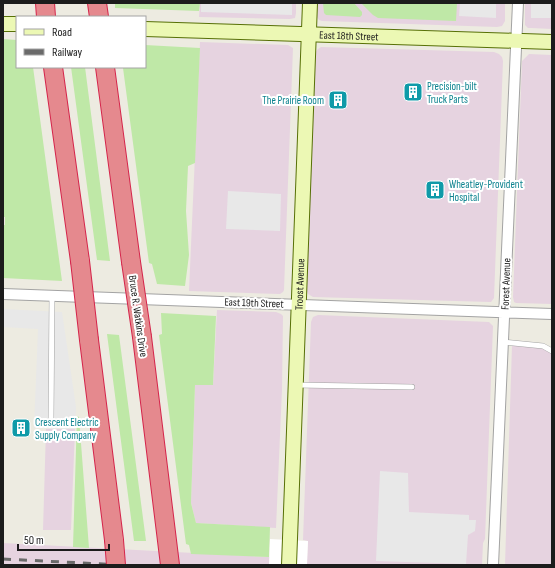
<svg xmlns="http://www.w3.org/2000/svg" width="555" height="568" font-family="'Sofia Sans Condensed',sans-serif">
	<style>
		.industrial { fill: #e6d3e0 }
		.grass { fill: #bfe8a7 }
		.parking { fill: #e8e8e8 }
		.pier { fill: #fff }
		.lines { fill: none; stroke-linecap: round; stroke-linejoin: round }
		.service-casing { stroke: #a3a3a3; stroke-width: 6 }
		.minor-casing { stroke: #a3a3a3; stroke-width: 12 }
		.secondary-casing { stroke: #577006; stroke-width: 16 }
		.motorway-casing { stroke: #d5254b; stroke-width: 20 }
		.service { stroke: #fff; stroke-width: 5 }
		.minor { stroke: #fff; stroke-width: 10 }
		.secondary { stroke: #ecf8b4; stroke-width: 14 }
		.motorway { stroke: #e5898e; stroke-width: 18 }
		.rail { stroke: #6a6a6a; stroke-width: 3; stroke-dasharray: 8 8; stroke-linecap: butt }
		.motorway-bridge-casing { stroke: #d5254b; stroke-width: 20; stroke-linecap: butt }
		.motorway-bridge { stroke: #e5898e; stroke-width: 18 }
		.labels { text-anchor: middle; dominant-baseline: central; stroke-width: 4; stroke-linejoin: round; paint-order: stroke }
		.street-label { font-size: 11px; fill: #1c1c1c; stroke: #fff }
		.culture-label { font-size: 11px; fill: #0d838f; stroke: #fff; text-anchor: start }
	</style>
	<rect width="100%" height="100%" fill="#edebe1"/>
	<path class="industrial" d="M 200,3 L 296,3 L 296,13 L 295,18 L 290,19 L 199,17 Z
		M 317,3 L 505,3 L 505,21 L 502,26 L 497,27 L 322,21 L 319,20 L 317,17 Z
		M 525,3 L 552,3 L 552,29 L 531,28 L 528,28 L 525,25 Z
		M 200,42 L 288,45 L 293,48 L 284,290 L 283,292 L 280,294 L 189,291 Z
		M 321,47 L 494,52 L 499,54 L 502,57 L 503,61 L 494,298 L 491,302 L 313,297 L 308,294 L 306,290 L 315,53 L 318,49 Z
		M 529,54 L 552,55 L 552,304 L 516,303 L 514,302 L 513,297 L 522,61 Z
		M 217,310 L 276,312 L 281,314 L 283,316 L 282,389 L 276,528 L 196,523 L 191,503 L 195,385 L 213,385 Z
		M 318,315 L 489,322 L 493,326 L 485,539 L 483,543 L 482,565 L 3,565 L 3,543 L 307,559 L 308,541 L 303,540 L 311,322 L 313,317 Z
		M 512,345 L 552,347 L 552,565 L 505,565 Z
		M 46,429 L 75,429 L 71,530 L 43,530 Z"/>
	<path class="grass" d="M 115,3 L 200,3 L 199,11 L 115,8 Z
		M 323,3 L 354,3 L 362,12 L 362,15 L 360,17 L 326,15 L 324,13 Z
		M 361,3 L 457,3 L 456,21 L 378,18 L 373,15 Z
		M 3,39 L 17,40 L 17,67 L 33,67 L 62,281 L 3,278 L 3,225 L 5,225 L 5,217 L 3,217 Z
		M 145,45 L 200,48 L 195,163 L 188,166 L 186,211 L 189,255 L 185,286 L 157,284 L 152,264 L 149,263 L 123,68 L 125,67 L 145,67 Z
		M 71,67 L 85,67 L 110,261 L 97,260 Z
		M 161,313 L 216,316 L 213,385 L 195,385 L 191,503 L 196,523 L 270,527 L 269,557 L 191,554 L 189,545 L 186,544 L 159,335 L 162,334 Z
		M 107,334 L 119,335 L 146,541 L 134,541 Z
		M 77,416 L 79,417 L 89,548 L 73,547 Z"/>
	<path class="parking" d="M 201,3 L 292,3 L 292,15 L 201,12 Z
		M 460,3 L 496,3 L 496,18 L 459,16 Z
		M 531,3 L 552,3 L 552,18 L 531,18 Z
		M 228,191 L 281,194 L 280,231 L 226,229 Z
		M 3,309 L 62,312 L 76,407 L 75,429 L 34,428 L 38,329 L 3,327 Z
		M 380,471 L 408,473 L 409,512 L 469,515 L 469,520 L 476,520 L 475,531 L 468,535 L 466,564 L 376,561 Z"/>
	<path class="pier" d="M 270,539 L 308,541 L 307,565 L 269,565 Z"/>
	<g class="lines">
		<defs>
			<path id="service" d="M 503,342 L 543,346 L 552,351
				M 297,385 L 412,387
				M 51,418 L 52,295"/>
			<path id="minor" d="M 3,294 L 552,314
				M 493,565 L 518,3"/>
			<g id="secondary">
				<path d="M 3,24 L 17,24"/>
				<path id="s1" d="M 145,29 L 552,42"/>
				<path id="s2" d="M 289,565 L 310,3"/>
			</g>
			<path id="motorway" d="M 45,3 L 46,17
				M 97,3 L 99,17
				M 53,67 L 80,261
				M 105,67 L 131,262
				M 142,337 L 170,565
				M 89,340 L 114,540"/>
		</defs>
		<use href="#service" class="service-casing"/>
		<use href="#minor" class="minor-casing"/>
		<use href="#secondary" class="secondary-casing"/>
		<use href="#motorway" class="motorway-casing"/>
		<use href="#service" class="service"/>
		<use href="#minor" class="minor"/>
		<use href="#secondary" class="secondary"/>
		<use href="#motorway" class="motorway"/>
		<path class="rail" d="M 3,559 L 123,565"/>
		<defs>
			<path id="motorway-bridge" d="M 80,261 L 89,340
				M 131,262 L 142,337
				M 114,540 L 116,565"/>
		</defs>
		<use href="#motorway-bridge" class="motorway-bridge-casing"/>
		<use href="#motorway-bridge" class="motorway-bridge"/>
	</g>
	<defs>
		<symbol id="building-square" viewBox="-11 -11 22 22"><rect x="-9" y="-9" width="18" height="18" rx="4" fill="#0f9aa8" stroke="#fff"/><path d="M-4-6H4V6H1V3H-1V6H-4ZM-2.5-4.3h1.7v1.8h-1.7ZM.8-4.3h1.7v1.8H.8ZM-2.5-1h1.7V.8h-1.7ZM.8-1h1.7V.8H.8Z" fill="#fff"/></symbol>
	</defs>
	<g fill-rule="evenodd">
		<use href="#building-square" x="402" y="81" width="22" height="22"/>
		<use href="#building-square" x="327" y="89" width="22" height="22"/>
		<use href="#building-square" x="424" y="179" width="22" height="22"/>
		<use href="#building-square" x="10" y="417" width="22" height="22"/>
	</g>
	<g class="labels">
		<g class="street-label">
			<text stroke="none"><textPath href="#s1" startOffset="204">East 18th Street</textPath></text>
			<text stroke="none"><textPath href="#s2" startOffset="281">Troost Avenue</textPath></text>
			<text transform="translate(506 284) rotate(-88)">Forest Avenue</text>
			<text transform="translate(254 303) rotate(2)">East 19th Street</text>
			<text transform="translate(138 316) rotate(82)">Bruce R. Watkins Drive</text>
		</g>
		<g class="culture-label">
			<text x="427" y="86">Precision-bilt<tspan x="427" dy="13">Truck Parts</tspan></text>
			<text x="324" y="100" text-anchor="end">The Prairie Room</text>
			<text x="449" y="184">Wheatley-Provident<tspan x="449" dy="13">Hospital</tspan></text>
			<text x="35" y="422">Crescent Electric<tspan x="35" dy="13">Supply Company</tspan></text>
		</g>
	</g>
	<rect width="555" height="568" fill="none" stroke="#1c1c1c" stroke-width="8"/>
	<rect x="16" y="16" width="130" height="52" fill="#ffffff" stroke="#a4a4a4"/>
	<rect x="24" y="29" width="20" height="6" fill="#ecf8b4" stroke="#a4a4a4"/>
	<text x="52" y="36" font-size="12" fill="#1c1c1c">Road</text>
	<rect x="24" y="49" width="20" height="6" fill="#6a6a6a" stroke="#a4a4a4"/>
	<text x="52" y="56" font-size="12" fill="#1c1c1c">Railway</text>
	<path d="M18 544v6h91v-6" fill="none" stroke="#1c1c1c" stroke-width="2"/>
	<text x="24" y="544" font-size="12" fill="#1c1c1c" stroke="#ffffff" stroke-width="3" paint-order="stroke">50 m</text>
</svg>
